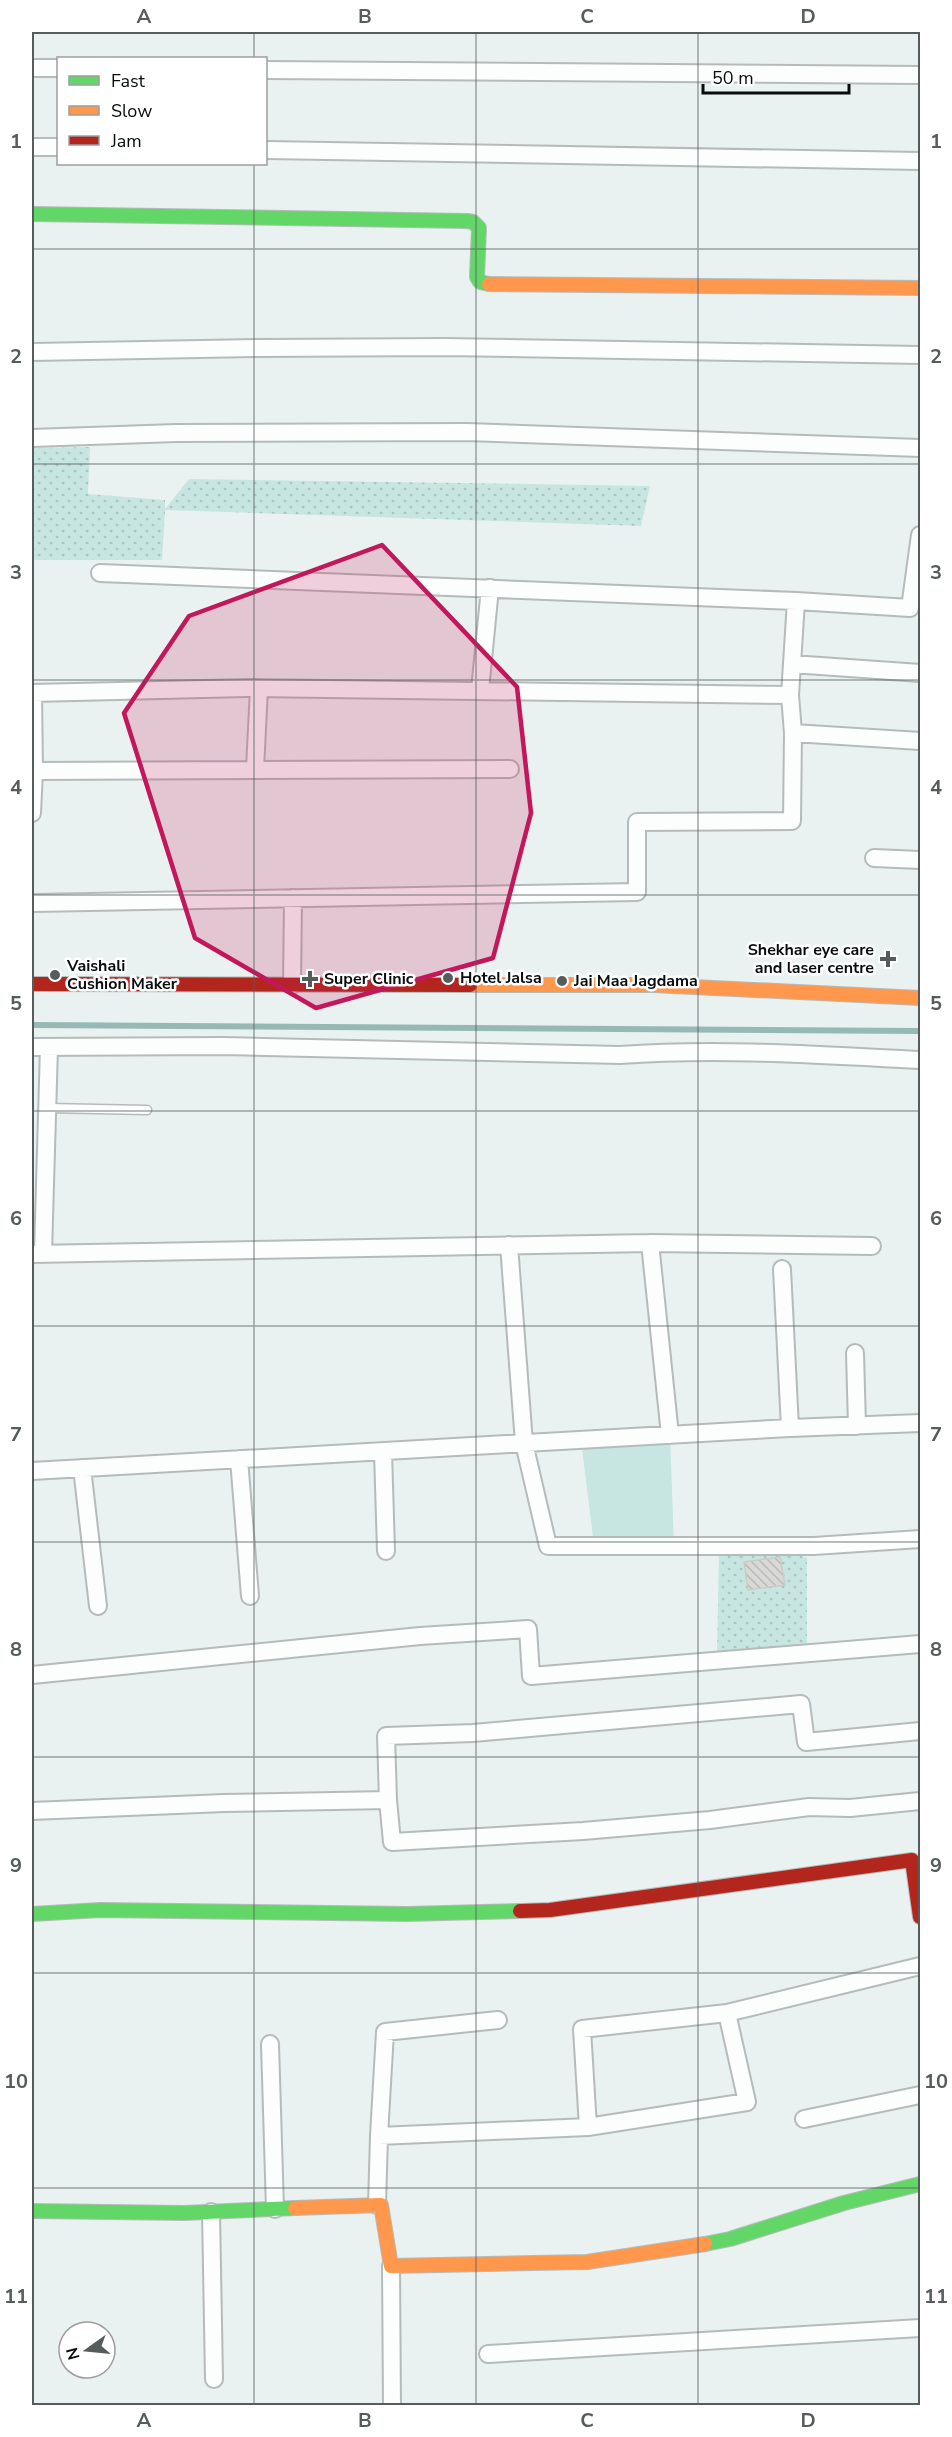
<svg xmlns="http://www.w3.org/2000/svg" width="952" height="2437" font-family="'Nunito Sans',sans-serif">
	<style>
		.grass { fill: url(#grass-dots) }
		.park { fill: #c7e5e1 }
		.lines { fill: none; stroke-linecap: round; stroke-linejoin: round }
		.stream { stroke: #97b9b5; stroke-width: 6 }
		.building { fill: url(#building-back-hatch); stroke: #cbccca; stroke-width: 1.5 }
		.lane-casing { stroke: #b5bbba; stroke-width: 11 }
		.street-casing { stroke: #b5bbba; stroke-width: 20 }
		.fast-casing { stroke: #b5bbba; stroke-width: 16 }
		.slow-casing { stroke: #b5bbba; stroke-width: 16 }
		.jam-casing { stroke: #b5bbba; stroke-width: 16 }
		.lane { stroke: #fcfdfd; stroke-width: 8 }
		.street { stroke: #fcfdfd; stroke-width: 16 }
		.fast { stroke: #63d668; stroke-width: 14 }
		.slow { stroke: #ff974d; stroke-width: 14 }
		.jam { stroke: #b3261e; stroke-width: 14 }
		.marked { fill: #c2185b; fill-opacity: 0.2; stroke: #c2185b; stroke-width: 4.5; stroke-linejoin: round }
		.grid { fill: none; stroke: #565c5c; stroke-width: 1.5; stroke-opacity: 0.55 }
		.poi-dot { fill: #565c5c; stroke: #fff; stroke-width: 2 }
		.labels { text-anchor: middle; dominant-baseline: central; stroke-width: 5; stroke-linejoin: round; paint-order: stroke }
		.poi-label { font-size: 16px; font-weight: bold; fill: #070c0c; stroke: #fff; text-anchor: start }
		.neatline { fill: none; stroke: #565c5c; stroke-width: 2 }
		.grid-label { font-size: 20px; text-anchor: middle; font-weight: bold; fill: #565c5c }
	</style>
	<defs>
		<pattern id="grass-dots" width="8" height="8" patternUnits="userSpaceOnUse" patternTransform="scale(1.5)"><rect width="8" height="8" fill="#c7e5e1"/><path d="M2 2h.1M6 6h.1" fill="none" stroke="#a9c3c0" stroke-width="1.8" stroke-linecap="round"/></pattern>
		<pattern id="building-back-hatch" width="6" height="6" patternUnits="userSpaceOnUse" patternTransform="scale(1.5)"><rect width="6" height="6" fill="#d9dad8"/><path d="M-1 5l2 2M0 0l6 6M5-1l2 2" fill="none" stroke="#b9bab8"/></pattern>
	</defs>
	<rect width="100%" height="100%" fill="#eaf2f1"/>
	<path class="grass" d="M 90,447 L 88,494 L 165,500 L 165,509 L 189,479 L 650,486 L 641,526 L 165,510 L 162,560 L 32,560 L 32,448 Z
		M 777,1548 L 807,1558 L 807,1651 L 717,1656 L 719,1554 Z"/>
	<path class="park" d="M 670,1435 L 674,1546 L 594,1546 L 581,1440 Z"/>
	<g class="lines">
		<path class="stream" d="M 32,1025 L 920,1031"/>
	</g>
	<path class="building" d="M 780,1557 L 785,1585 L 748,1590 L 744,1562 Z"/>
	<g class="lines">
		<defs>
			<path id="lane" d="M 47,1108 L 147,1110"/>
			<path id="street" d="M 32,68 L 58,68
				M 266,70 L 920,75
				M 32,147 L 58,147
				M 266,150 L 920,161
				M 32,352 L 260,348 L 444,347 L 920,355
				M 32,438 L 176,433 L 467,432 L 920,448
				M 920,535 L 910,608 L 796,601 L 790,695 L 793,733 L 920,741
				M 100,573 L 796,601
				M 792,664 L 920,673
				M 480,690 L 490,588
				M 32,693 L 247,688 L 790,695
				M 255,769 L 259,688
				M 34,771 L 510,769
				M 32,813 L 34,771 L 33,693
				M 874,858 L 920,860
				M 34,903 L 637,892 L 637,822 L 792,821 L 793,733
				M 292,985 L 293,898
				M 32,1047 L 224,1046 L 620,1055 C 720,1048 821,1055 920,1060
				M 650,1243 L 670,1435
				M 509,1245 L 524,1443 L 548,1546 L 814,1546 L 920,1539
				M 43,1253 L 49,1047
				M 32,1254 L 650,1243 L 872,1246
				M 782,1269 L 790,1428
				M 855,1353 L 857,1426
				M 383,1452 L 386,1551
				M 239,1459 L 250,1596
				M 82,1468 L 98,1606
				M 32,1471 L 790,1428 L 920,1423
				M 32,1675 L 420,1636 L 528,1629 L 531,1676 L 920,1644
				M 388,1800 L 386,1736 L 473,1733 L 801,1704 L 806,1742 L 920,1731
				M 32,1811 L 224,1803 L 388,1800 L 392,1842 L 583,1831 L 710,1820 L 809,1807 L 850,1808 L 920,1801
				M 270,2044 L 275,2209
				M 804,2119 L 920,2095
				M 588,2127 L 582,2029 L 727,2013 L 920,1966
				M 379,2136 L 385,2032 L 498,2020
				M 377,2205 L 379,2136 L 588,2127 L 747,2102 L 727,2013
				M 211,2212 L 214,2379
				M 391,2266 L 392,2406
				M 488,2354 L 920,2328"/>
			<path id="fast" d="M 32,214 L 467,221 L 473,222 L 479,228 L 477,277 L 480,282 L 489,284
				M 32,1914 L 100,1910 L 407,1914 L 520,1911
				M 32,2211 L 184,2213 L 295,2208
				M 705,2244 L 730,2239 L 844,2203 L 920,2184"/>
			<path id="slow" d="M 489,284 L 920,288
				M 470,985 L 653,985 L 920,998
				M 295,2208 L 381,2205 L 391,2266 L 587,2262 L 705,2244"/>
			<path id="jam" d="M 32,984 L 470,985
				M 520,1911 L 550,1910 L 912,1860 L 920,1917"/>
		</defs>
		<use href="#lane" class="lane-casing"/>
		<use href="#street" class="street-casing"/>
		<use href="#fast" class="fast-casing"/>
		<use href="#slow" class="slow-casing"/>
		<use href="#jam" class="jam-casing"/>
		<use href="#lane" class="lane"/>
		<use href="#street" class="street"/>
		<use href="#fast" class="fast"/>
		<use href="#slow" class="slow"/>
		<use href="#jam" class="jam"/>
	</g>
	<path class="marked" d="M 382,545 L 517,687 L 531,813 L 493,958 L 316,1008 L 195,938 L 124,713 L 189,616 Z"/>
	<path class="grid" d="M 254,32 L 254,58M 476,32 L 476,2406M 698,32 L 698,2406M 254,164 L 254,2406M 32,249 L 920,249M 32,464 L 920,464M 32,680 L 920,680M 32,895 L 920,895M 32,1111 L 920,1111M 32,1326 L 920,1326M 32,1542 L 920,1542M 32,1757 L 920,1757M 32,1973 L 920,1973M 32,2188 L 920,2188"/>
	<g class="poi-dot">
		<path d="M885 950h6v6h6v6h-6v6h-6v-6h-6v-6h6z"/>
		<circle cx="55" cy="975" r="6"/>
		<circle cx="448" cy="978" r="6"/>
		<path d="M307 970h6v6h6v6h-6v6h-6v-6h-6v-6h6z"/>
		<circle cx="562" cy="981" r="6"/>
	</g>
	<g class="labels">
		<g class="poi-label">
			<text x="874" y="950" text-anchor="end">Shekhar eye care<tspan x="874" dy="18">and laser centre</tspan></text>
			<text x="67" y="966">Vaishali<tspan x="67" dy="18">Cushion Maker</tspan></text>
			<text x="460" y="978">Hotel Jalsa</text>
			<text x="324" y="979">Super Clinic</text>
			<text x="574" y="981">Jai Maa Jagdama</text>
		</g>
	</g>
	<rect width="952" height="2437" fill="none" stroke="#ffffff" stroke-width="66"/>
	<rect x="57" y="57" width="210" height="108" fill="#ffffff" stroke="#9c9e9e" stroke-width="1.5"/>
	<rect x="69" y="76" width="30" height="9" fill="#63d668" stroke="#9c9e9e" stroke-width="1.5"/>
	<text x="111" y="87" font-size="18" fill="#070c0c">Fast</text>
	<rect x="69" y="106" width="30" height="9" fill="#ff974d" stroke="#9c9e9e" stroke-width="1.5"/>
	<text x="111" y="117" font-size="18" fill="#070c0c">Slow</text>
	<rect x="69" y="136" width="30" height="9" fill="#b3261e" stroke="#9c9e9e" stroke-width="1.5"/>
	<text x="111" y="147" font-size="18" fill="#070c0c">Jam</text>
	<g transform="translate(87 2350) rotate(255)"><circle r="28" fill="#ffffff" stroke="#9c9e9e" stroke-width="1.5"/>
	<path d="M0-4.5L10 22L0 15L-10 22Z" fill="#565c5c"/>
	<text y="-9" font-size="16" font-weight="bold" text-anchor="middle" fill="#070c0c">N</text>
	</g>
	<path d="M703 84v9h146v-9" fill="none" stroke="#070c0c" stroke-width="3"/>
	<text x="712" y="84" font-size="18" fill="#070c0c" stroke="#ffffff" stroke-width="4.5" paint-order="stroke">50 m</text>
	<rect x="33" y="33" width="886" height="2371" class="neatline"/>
	<g class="grid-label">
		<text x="144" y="23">A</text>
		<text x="365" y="23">B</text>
		<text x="587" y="23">C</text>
		<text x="808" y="23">D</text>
		<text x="16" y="148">1</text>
		<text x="936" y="148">1</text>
		<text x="16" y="363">2</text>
		<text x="936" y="363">2</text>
		<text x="16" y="579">3</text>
		<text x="936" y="579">3</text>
		<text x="16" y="794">4</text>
		<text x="936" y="794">4</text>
		<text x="16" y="1010">5</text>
		<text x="936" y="1010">5</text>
		<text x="16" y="1225">6</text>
		<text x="936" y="1225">6</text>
		<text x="16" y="1441">7</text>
		<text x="936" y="1441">7</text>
		<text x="16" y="1656">8</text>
		<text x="936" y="1656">8</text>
		<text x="16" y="1872">9</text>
		<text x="936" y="1872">9</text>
		<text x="16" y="2088">10</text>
		<text x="936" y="2088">10</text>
		<text x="16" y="2303">11</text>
		<text x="936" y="2303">11</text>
		<text x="144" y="2427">A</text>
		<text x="365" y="2427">B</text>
		<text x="587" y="2427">C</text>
		<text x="808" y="2427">D</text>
	</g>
</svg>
